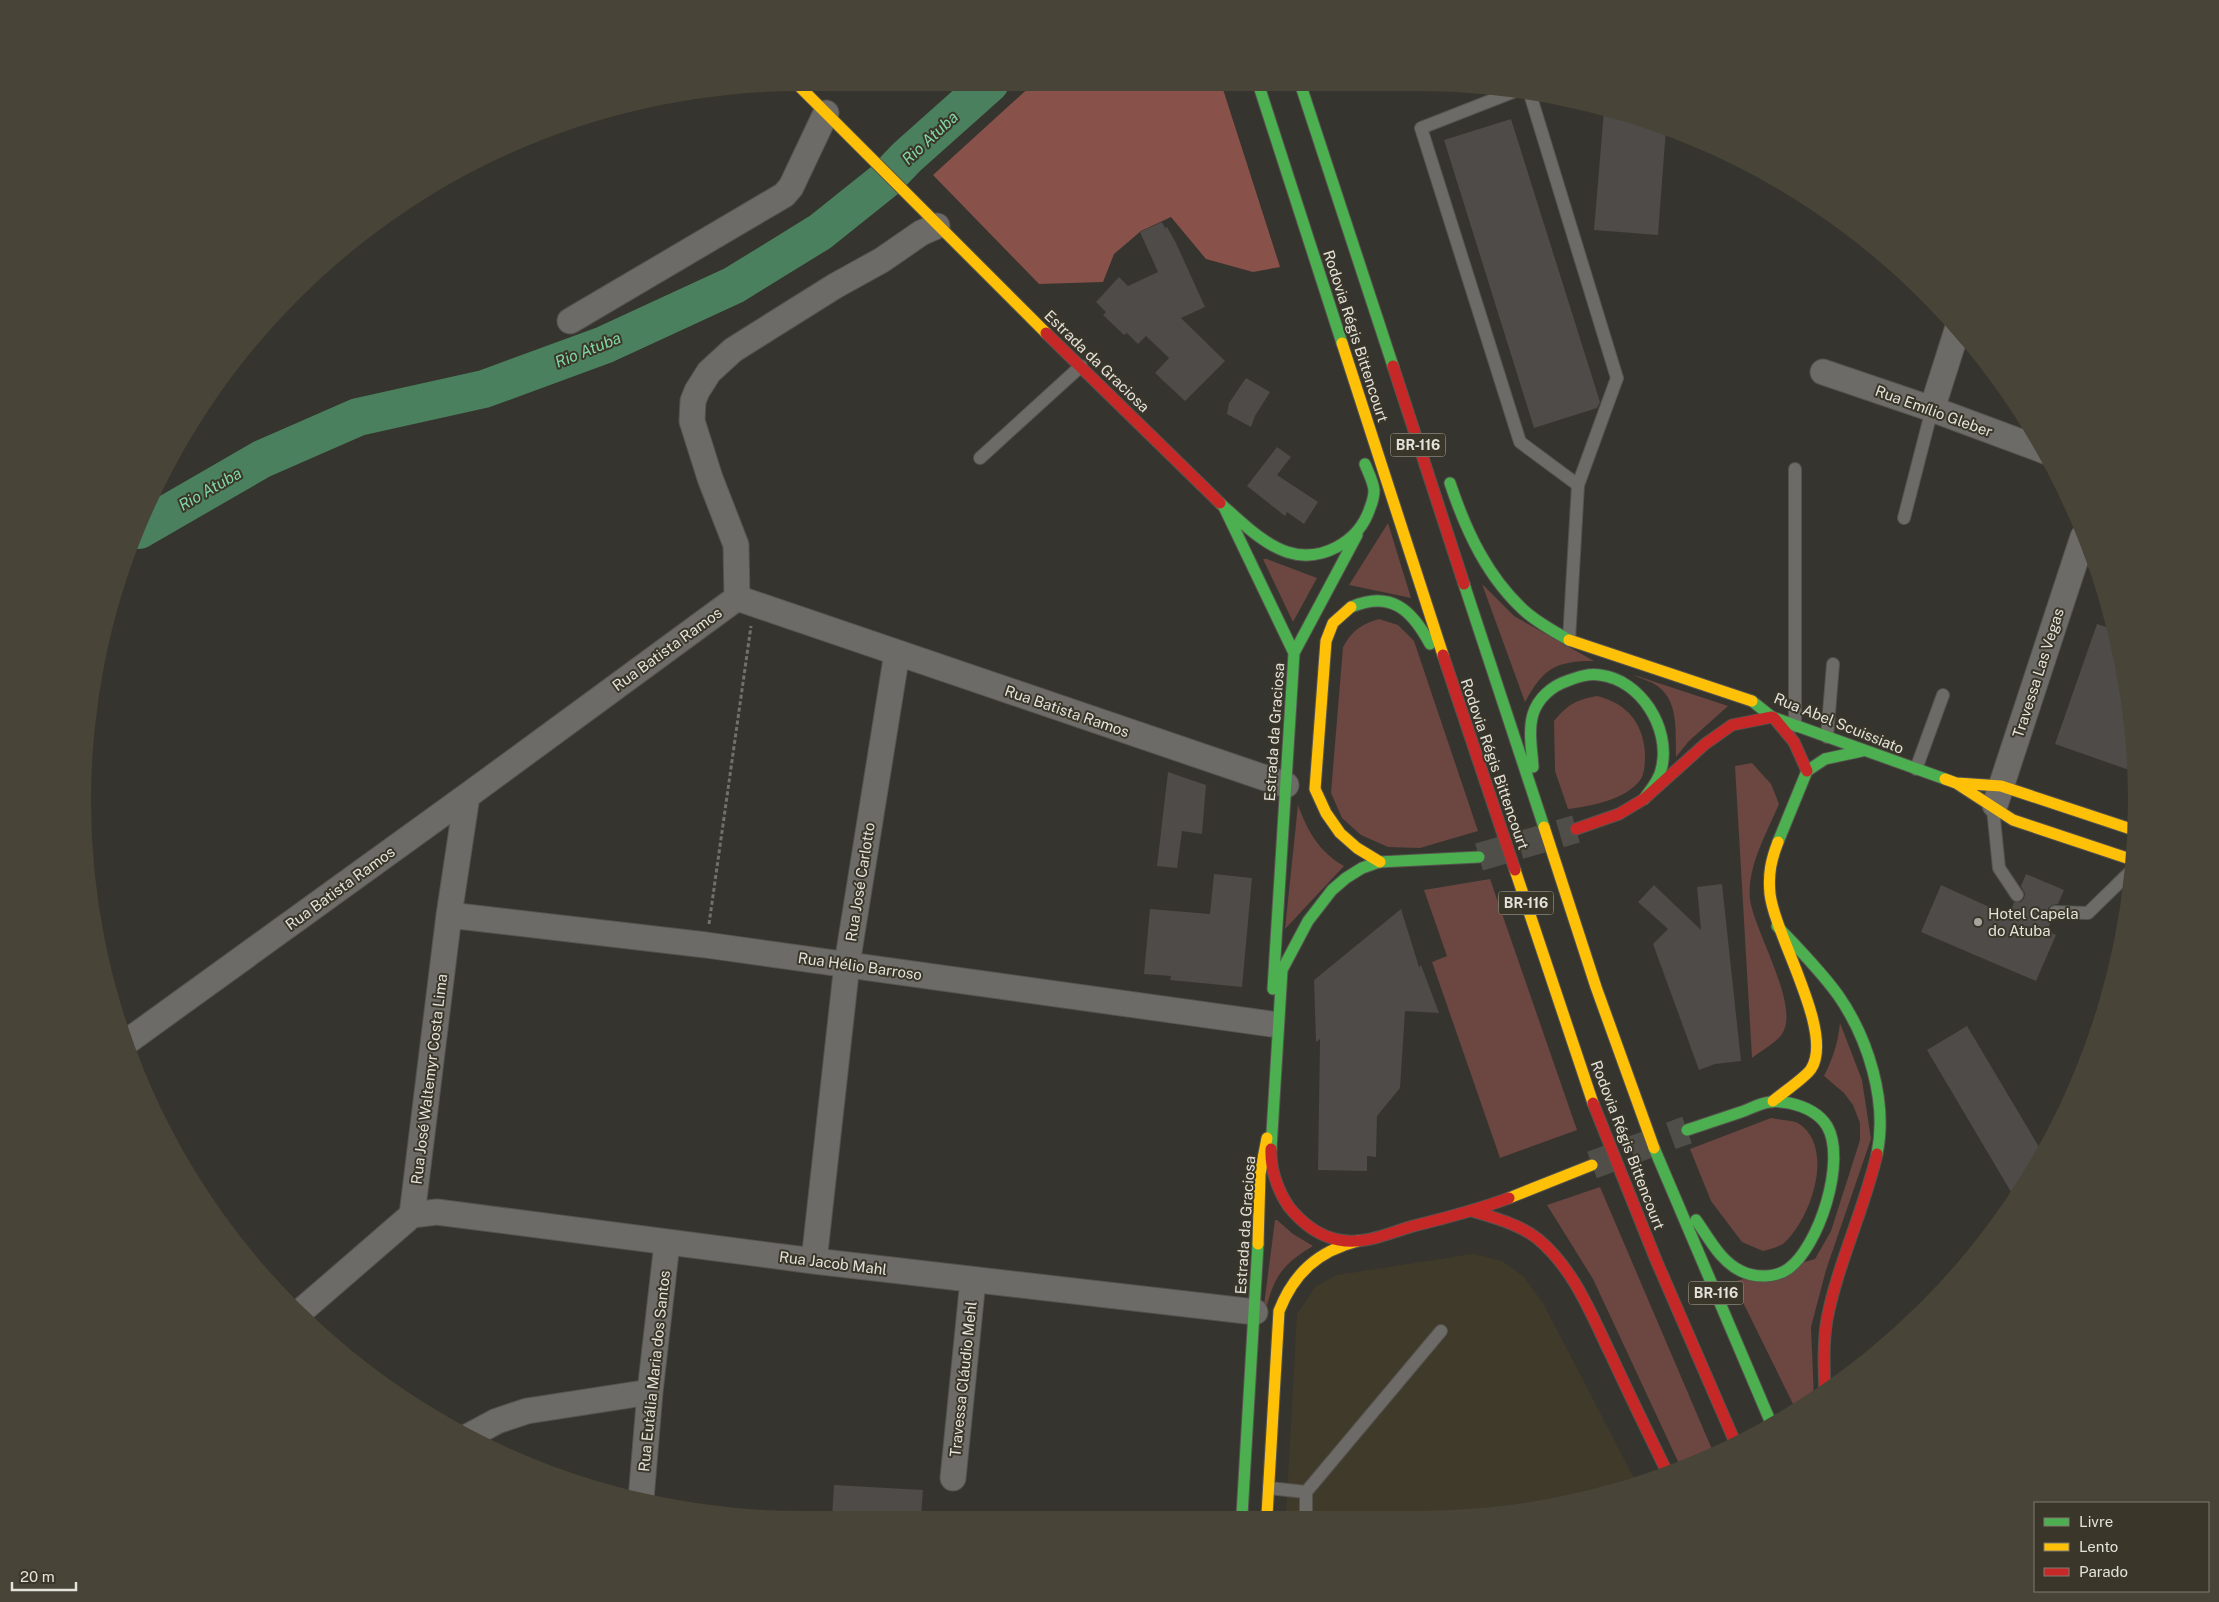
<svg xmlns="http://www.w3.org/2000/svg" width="2219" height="1602" font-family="'Public Sans',sans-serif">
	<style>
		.built { fill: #403a2a }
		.green { fill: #6c4640 }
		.forest { fill: #88524b }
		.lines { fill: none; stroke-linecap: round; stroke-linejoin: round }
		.river { stroke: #4b805e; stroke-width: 38 }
		.building { fill: #4e4b48 }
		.highway-tunnel { stroke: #504e48; stroke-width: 28; stroke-dasharray: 28 14; stroke-linecap: butt }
		.lane-casing { stroke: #55534e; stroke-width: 14 }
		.street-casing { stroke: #55534e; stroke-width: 27 }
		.fast-casing { stroke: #55534e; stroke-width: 13 }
		.slow-casing { stroke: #55534e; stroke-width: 13 }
		.jam-casing { stroke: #55534e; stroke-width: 13 }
		.path { stroke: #72706c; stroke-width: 3; stroke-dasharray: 4 2.5; stroke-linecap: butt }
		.lane { stroke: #6d6b67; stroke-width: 12 }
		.street { stroke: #6d6b67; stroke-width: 25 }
		.fast { stroke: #4caf50; stroke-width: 11 }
		.slow { stroke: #ffc107; stroke-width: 11 }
		.jam { stroke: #c62828; stroke-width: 11 }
		.poi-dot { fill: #a7a59e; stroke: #3a362a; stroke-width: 2 }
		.labels { text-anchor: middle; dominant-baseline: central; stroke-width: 4; stroke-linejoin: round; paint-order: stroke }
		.shield { fill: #3a362a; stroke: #b1aea6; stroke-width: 1 }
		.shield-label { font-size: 14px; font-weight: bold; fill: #e4e2db }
		.street-label { font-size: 15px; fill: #e4e2db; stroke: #3a362a }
		.poi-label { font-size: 15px; fill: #e4e2db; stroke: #3a362a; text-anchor: start }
		.water-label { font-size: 16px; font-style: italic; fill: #82d8a3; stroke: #3a362a }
	</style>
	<rect width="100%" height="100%" fill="#36342e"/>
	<path class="built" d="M 1473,1254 L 1502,1261 L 1524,1277 L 1543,1303 L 1635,1480 L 1512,1513 L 1286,1515 L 1297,1314 L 1316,1286 L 1337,1275 Z"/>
	<path class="green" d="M 1388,523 L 1411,598 L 1349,585 Z
		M 1263,559 L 1267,559 L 1317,578 L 1293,622 Z
		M 1482,584 L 1514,616 L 1594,661 C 1555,661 1544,668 1525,702 Z
		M 1379,619 L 1398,625 L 1414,641 L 1478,831 L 1420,848 L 1388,847 L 1361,835 L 1342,818 L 1331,793 L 1343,647 C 1353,630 1360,625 1379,619 Z
		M 1634,675 L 1728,706 L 1689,741 L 1676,757 C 1675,733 1680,701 1656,685 C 1650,681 1641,679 1634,675 Z
		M 1597,696 C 1626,703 1643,722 1645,753 C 1645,760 1645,772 1641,779 C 1626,800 1591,806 1568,809 L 1555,771 L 1554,721 C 1568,704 1576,700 1597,696 Z
		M 1752,763 L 1771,784 L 1779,804 C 1767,833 1747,866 1750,899 C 1754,931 1801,1007 1782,1034 C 1776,1043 1761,1051 1752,1058 L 1735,766 Z
		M 1298,805 C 1307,830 1319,852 1344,866 L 1285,929 Z
		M 1490,879 L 1577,1130 L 1500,1158 L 1432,962 L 1447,956 L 1424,890 Z
		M 1840,1023 L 1862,1080 L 1871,1139 L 1826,1270 L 1811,1327 L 1814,1400 L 1796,1410 L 1733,1282 L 1815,1259 L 1831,1231 L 1860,1140 L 1860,1123 L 1853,1105 L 1844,1093 L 1824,1076 C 1833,1058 1838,1043 1840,1023 Z
		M 1771,1118 C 1779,1120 1791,1120 1798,1123 C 1836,1147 1811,1219 1784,1243 C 1779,1247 1769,1249 1763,1251 L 1742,1242 L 1711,1201 L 1690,1149 Z
		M 1600,1187 L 1714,1454 L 1693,1465 L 1681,1468 L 1593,1279 L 1547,1205 Z
		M 1275,1220 L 1277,1220 L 1293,1234 L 1313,1246 C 1286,1262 1275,1274 1267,1305 L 1264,1305 Z"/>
	<path class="forest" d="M 1034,83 L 1221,83 L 1280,267 L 1253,272 L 1206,259 L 1171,217 L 1141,231 L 1114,254 L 1103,282 L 1039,284 L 933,175 Z"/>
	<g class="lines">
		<path class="river" d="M 139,530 L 262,459 L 358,417 L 484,389 L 604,345 L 734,285 L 820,232 L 885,180 L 907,157 L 990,83"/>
	</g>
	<path class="building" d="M 1604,110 L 1666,129 L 1658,235 L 1594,230 Z
		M 1511,119 L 1600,402 L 1597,408 L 1534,428 L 1444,140 Z
		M 1162,222 L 1165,228 L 1167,227 L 1176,243 L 1205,307 L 1181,318 L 1225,361 L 1185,401 L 1155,373 L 1169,358 L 1146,336 L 1138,344 L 1127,333 L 1124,335 L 1103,315 L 1106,312 L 1096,302 L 1119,277 L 1128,286 L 1158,272 L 1140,232 Z
		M 1246,378 L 1270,392 L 1255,416 L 1251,427 L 1227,414 L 1229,403 Z
		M 1277,447 L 1291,457 L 1277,475 L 1318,502 L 1304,524 L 1287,512 L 1285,516 L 1247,486 Z
		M 2097,624 L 2112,629 L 2130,708 L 2132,771 L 2055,744 Z
		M 1168,772 L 1206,785 L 1202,834 L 1182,831 L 1177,868 L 1157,866 Z
		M 1214,874 L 1252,878 L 1242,987 L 1170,980 L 1171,976 L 1144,974 L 1150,909 L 1210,914 Z
		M 2026,874 L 2064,890 L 2058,904 L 2052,905 L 2048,908 L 2048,915 L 2052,919 L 2047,931 L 2056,935 L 2036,981 L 1921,932 L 1941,885 L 2009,916 L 2014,902 L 2021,902 L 2024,898 L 2025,894 L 2021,886 Z
		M 1722,884 L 1741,1061 L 1715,1064 L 1699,1070 L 1653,944 L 1668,929 L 1638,902 L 1654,885 L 1701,930 L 1697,887 Z
		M 1401,909 L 1419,967 L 1421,965 L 1439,1013 L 1405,1011 L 1400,1088 L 1377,1116 L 1376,1157 L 1367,1156 L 1367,1171 L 1318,1170 L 1320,1039 L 1316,1042 L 1314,980 Z
		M 1967,1026 L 2042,1152 L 2014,1197 L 1927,1050 Z
		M 834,1485 L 923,1490 L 921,1517 L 832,1518 Z"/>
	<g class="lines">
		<path class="highway-tunnel" d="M 1479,857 L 1576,829
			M 1592,1165 L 1687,1130"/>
		<defs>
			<path id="lane" d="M 1513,92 L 1421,128 L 1520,442 L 1578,485
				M 1530,94 L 1617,378 L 1578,485 L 1569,640
				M 980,458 L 1081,366
				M 1795,469 L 1795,726
				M 1904,518 L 1932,409
				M 1827,737 L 1833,664
				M 1916,769 L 1943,695
				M 1993,809 L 1999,868 L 2017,895
				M 2055,912 L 2088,913 L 2131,871
				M 1269,1488 L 1306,1492 L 1441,1331
				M 1306,1515 L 1306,1492"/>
			<path id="street" d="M 570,321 L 784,195 L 791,187 L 826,113
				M 1823,372 L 1932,409 L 2045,451
				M 1932,409 L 1958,327
				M 737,598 L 736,545 L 710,478 L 692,421 L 693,401 L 697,391 L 709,372 L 733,350 L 835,286 L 882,260 L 921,233 L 937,226
				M 1995,805 L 2083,537
				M 449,915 L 706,945 L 1271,1024
				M 128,1041 L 467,796 L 737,598 L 1286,785
				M 412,1215 L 437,1212 L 814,1261 L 1255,1312
				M 814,1261 L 847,964 L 897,653
				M 300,1312 L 412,1215 L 449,915 L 467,796
				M 469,1436 L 497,1421 L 527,1411 L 650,1392
				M 953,1478 L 973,1280
				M 641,1499 L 650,1392 L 667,1243"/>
			<path id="fast" d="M 1258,83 L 1342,343
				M 1300,83 L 1393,366
				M 1450,483 C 1466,531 1488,579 1527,613 C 1540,624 1555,632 1569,640
				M 1220,503 L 1224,507 L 1294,653
				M 1224,507 C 1243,523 1263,544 1287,552 C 1321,563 1359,542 1370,508 C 1372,503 1374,496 1374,490 C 1373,481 1368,472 1365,464
				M 1464,584 L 1544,827
				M 1351,607 C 1391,590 1412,610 1430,644
				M 1294,653 L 1357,535
				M 1752,701 L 1772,717 L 1945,779
				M 1533,767 C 1532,750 1528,731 1533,714 C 1538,698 1552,686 1567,681 C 1578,677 1589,673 1600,675 C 1641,680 1670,728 1662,766 C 1660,779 1651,789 1644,799
				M 1778,842 L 1807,771 L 1825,759 L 1862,751
				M 1777,926 C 1798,948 1820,970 1838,995 C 1868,1038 1888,1101 1877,1154
				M 1273,989 L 1294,653
				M 1687,1130 C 1705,1124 1723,1118 1741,1112 C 1750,1109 1760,1103 1770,1102 C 1776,1101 1783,1102 1789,1103 C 1803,1106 1819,1113 1827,1126 C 1847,1160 1819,1247 1788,1269 C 1775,1278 1755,1278 1741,1271 C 1720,1261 1709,1238 1696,1220
				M 1654,1148 L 1771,1423
				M 1271,1149 L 1282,970 L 1308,921 L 1332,890 L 1346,878 L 1362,868 L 1379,862 L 1479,857
				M 1242,1515 L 1258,1244"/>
			<path id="slow" d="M 796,83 L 1046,333
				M 1342,343 L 1443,655
				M 1351,607 L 1333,623 L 1326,641 L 1315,789 L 1326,813 L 1340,833 L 1357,848 L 1380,862
				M 1569,640 L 1752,701
				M 1945,779 L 1956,783 L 2013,820 L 2133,860
				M 1956,783 L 2001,786 L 2134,830
				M 1544,827 L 1596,987 L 1654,1148
				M 1515,870 L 1593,1103
				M 1773,1101 C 1782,1093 1805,1078 1811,1069 C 1835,1033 1775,936 1770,894 C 1768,874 1771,860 1778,842
				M 1509,1198 L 1592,1165
				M 1258,1244 L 1260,1174 L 1267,1138
				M 1267,1515 L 1279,1311 C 1294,1273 1318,1251 1358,1241"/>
			<path id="jam" d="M 1046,333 L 1220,503
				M 1393,366 L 1464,584
				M 1443,655 L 1515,870
				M 1774,718 L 1794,742 L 1807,771
				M 1576,829 L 1619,814 L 1644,799 L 1705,744 L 1732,725 L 1772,717
				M 1593,1103 L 1656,1260 L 1735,1442
				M 1271,1149 C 1270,1169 1278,1191 1289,1207 C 1302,1223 1318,1236 1339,1240 C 1365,1245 1389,1233 1413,1226 C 1446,1218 1477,1210 1509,1198
				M 1472,1211 C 1495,1218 1519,1224 1538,1239 C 1574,1269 1591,1314 1611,1355 C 1629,1394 1648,1433 1667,1472
				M 1825,1392 C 1824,1368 1823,1343 1827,1319 C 1838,1263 1864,1210 1877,1154"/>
		</defs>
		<use href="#lane" class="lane-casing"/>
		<use href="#street" class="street-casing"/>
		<use href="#fast" class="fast-casing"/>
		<use href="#slow" class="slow-casing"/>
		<use href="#jam" class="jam-casing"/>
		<path class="path" d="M 709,924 L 751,626"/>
		<use href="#lane" class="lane"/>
		<use href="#street" class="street"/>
		<use href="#fast" class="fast"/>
		<use href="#slow" class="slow"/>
		<use href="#jam" class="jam"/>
	</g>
	<circle class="poi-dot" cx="1978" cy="922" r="5"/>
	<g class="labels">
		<g class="shield">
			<rect x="1390.5" y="433.5" width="55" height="23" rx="4"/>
			<rect x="1498.5" y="891.5" width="55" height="23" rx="4"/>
			<rect x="1688.5" y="1281.5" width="55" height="23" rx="4"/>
		</g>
		<g class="shield-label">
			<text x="1418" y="445">BR-116</text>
			<text x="1526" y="903">BR-116</text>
			<text x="1716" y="1293">BR-116</text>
		</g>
		<g class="street-label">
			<text transform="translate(1356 336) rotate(72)">Rodovia Régis Bittencourt</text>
			<text transform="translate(1097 361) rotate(44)">Estrada da Graciosa</text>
			<text transform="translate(1934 411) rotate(20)">Rua Emílio Gleber</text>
			<text transform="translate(667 649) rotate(-36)">Rua Batista Ramos</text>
			<text transform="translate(2038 673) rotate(-72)">Travessa Las Vegas</text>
			<text transform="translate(1067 711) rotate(19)">Rua Batista Ramos</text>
			<text transform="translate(1839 723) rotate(22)">Rua Abel Scuissiato</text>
			<text transform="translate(1274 732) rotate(-86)">Estrada da Graciosa</text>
			<text transform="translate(1495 764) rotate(71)">Rodovia Régis Bittencourt</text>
			<text transform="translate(860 882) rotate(-81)">Rua José Carlotto</text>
			<text transform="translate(340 888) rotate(-36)">Rua Batista Ramos</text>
			<text transform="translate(860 966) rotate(8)">Rua Hélio Barroso</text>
			<text transform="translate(429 1079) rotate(-83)">Rua José Waltemyr Costa Lima</text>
			<text transform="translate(1628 1145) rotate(69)">Rodovia Régis Bittencourt</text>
			<text transform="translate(1245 1225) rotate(-86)">Estrada da Graciosa</text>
			<text transform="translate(833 1263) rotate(7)">Rua Jacob Mahl</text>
			<text transform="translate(654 1371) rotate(-84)">Rua Eutália Maria dos Santos</text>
			<text transform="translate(963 1379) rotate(-84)">Travessa Cláudio Mehl</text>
		</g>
		<g class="poi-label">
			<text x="1988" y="913">Hotel Capela<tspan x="1988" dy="17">do Atuba</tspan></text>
		</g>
		<g class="water-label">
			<text transform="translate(930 138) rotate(-43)">Rio Atuba</text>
			<text transform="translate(588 350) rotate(-22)">Rio Atuba</text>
			<text transform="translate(210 489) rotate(-30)">Rio Atuba</text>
		</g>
	</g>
	<path d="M0 0H2219V1602H0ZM801 91H1418A710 710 0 0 1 2128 801V801A710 710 0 0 1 1418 1511H801A710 710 0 0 1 91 801V801A710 710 0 0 1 801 91Z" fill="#484438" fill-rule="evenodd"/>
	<rect x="2034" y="1502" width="175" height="90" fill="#3a362a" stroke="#7e7b71"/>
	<rect x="2044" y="1518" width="25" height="8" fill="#4caf50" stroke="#7e7b71"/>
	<text x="2079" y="1527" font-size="15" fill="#e4e2db">Livre</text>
	<rect x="2044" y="1543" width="25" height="8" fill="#ffc107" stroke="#7e7b71"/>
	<text x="2079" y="1552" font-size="15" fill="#e4e2db">Lento</text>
	<rect x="2044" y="1568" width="25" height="8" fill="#c62828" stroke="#7e7b71"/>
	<text x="2079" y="1577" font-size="15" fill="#e4e2db">Parado</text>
	<path d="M12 1582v8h64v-8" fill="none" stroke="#e4e2db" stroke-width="2.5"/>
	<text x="20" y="1582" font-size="15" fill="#e4e2db" stroke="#3a362a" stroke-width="4" paint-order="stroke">20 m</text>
</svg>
